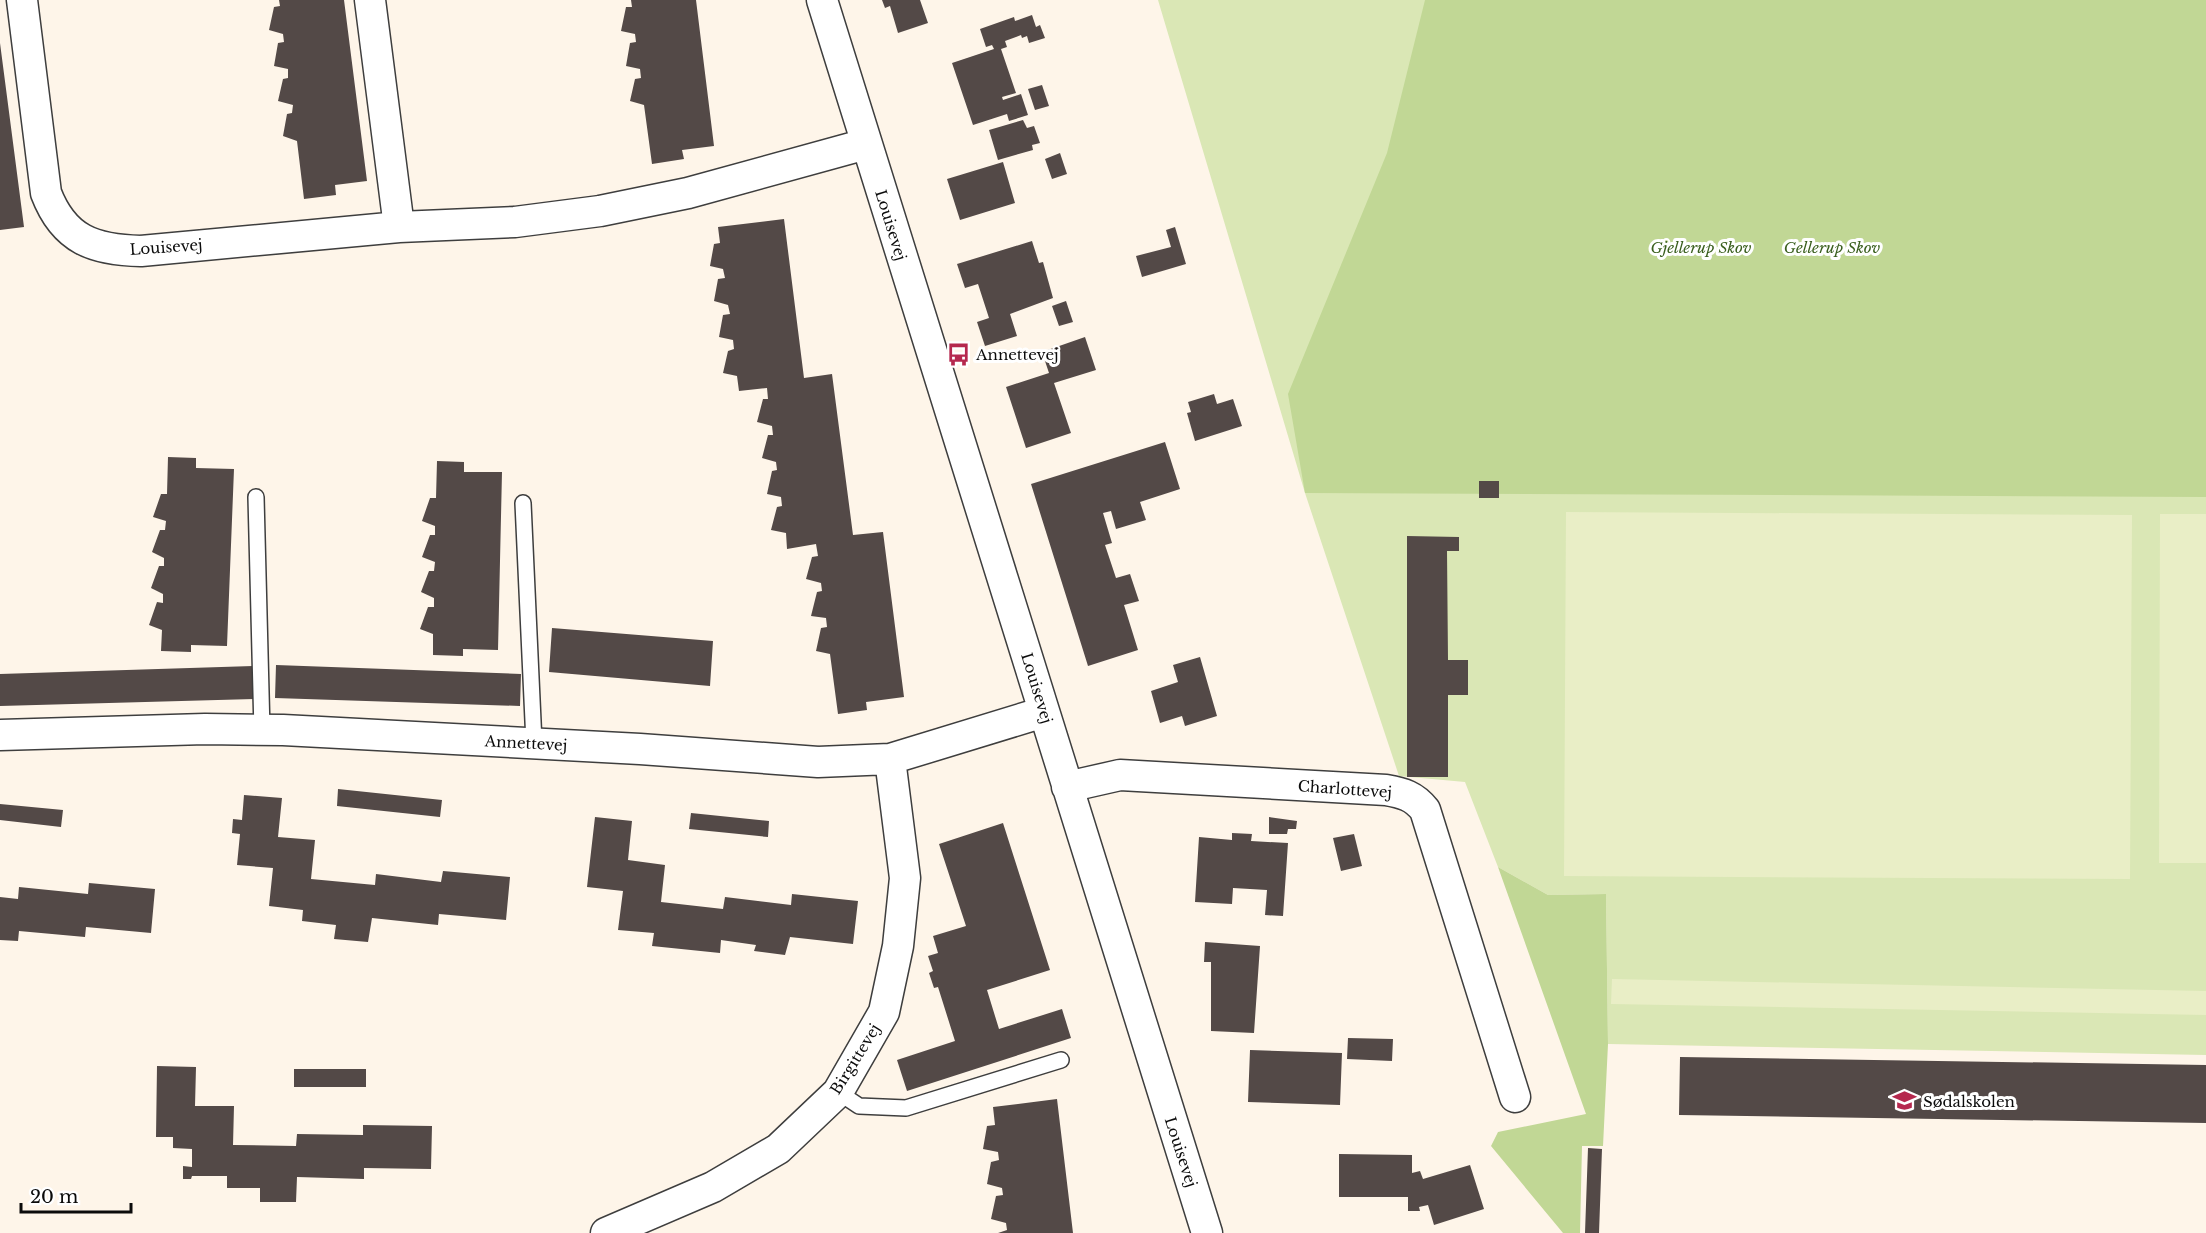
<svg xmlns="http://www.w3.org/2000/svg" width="2206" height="1233" font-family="'Libre Baskerville',serif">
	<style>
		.green { fill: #dae7b5 }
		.forest { fill: #c1d795 }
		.pitch { fill: #e9eec6 }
		.building { fill: #534947 }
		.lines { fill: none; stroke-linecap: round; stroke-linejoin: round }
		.lane-casing { stroke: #3e3e3e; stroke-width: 18 }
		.street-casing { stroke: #3e3e3e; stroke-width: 33 }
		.lane { stroke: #fff; stroke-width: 15 }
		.street { stroke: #fff; stroke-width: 30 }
		.labels { text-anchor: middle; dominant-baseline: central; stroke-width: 6; stroke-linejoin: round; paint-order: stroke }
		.street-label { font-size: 15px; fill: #0b0b0b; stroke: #fff }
		.park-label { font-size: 15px; font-style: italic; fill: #3a5f1e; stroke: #fff }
		.poi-label { font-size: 15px; fill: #0b0b0b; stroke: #fff; text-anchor: start }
	</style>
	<rect width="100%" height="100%" fill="#fef5e9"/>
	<path class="green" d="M 1158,0 L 2206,0 L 2206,1055 L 1608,1044 L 1606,894 L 1548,895 L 1498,867 L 1465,782 L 1399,776 L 1305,493 Z"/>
	<path class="forest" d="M 1425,0 L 2206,0 L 2206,497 L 1305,493 L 1288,394 L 1387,153 Z
		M 1498,867 L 1548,895 L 1606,894 L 1608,1044 L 1603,1146 L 1582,1146 L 1580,1233 L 1563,1233 L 1491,1146 L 1498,1132 L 1586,1114 Z"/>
	<path class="pitch" d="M 1566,512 L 2132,515 L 2130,879 L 1564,876 Z
		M 2160,514 L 2206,514 L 2206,863 L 2159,863 Z
		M 1612,979 L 2206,991 L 2206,1015 L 1611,1004 Z"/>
	<path class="building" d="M 279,0 L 344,0 L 367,181 L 335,185 L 336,195 L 304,199 L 297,141 L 283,136 L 287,114 L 292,113 L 293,105 L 278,101 L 283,79 L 288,78 L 288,69 L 274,66 L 278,43 L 284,42 L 283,34 L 269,30 L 274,7 L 280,6 Z
		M 631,0 L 696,0 L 714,146 L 682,150 L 684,159 L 652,164 L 644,105 L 630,101 L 635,79 L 641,78 L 640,69 L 626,66 L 630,43 L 636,42 L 635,34 L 621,31 L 626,7 L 632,7 Z
		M 882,0 L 920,0 L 928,23 L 898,33 L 890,6 L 885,8 Z
		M 1032,15 L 1036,27 L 1040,25 L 1045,38 L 1029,43 L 1027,36 L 1022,38 L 1021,35 L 1005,41 L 1007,47 L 1001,49 L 1016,93 L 1002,97 L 1003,100 L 1021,94 L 1028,115 L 1009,121 L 1007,114 L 973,125 L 952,63 L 994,49 L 992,45 L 986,47 L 980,29 L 1014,17 L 1015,21 Z
		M 0,43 L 24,227 L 0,230 Z
		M 1042,85 L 1049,106 L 1035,110 L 1028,89 Z
		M 1023,120 L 1027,128 L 1034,126 L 1040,143 L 1032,145 L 1033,150 L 998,160 L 989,130 Z
		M 1060,153 L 1067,174 L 1052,179 L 1045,159 Z
		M 1003,162 L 1015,203 L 960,220 L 947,179 Z
		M 784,219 L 804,378 L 832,374 L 853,535 L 883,532 L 904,697 L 866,702 L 867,710 L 838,714 L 830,654 L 816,651 L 821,628 L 827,627 L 826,618 L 811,616 L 817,592 L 822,591 L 821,583 L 806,579 L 812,557 L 818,556 L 816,544 L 787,549 L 786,533 L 771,530 L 777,507 L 782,506 L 781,497 L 767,494 L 772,471 L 777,470 L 776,462 L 762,458 L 768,435 L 773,435 L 772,426 L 757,422 L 763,399 L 768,399 L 767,388 L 739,391 L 737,376 L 723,373 L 728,351 L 734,349 L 733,340 L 719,337 L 723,315 L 730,314 L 728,305 L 714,301 L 718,279 L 725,278 L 723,269 L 710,266 L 714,244 L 720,243 L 718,227 Z
		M 1175,227 L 1186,264 L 1142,277 L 1136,256 L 1171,247 L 1166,230 Z
		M 1032,241 L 1039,263 L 1043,262 L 1053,298 L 1010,314 L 1017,336 L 985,346 L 977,322 L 989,318 L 978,284 L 965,288 L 957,264 Z
		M 1066,301 L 1073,322 L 1059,326 L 1052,306 Z
		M 1085,337 L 1096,370 L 1054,383 L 1071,433 L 1026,448 L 1006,387 L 1049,373 L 1042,352 Z
		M 1214,394 L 1217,404 L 1233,399 L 1242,426 L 1195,441 L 1187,413 L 1191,412 L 1188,402 Z
		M 1165,442 L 1180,489 L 1140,502 L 1146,520 L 1116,529 L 1111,511 L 1103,513 L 1112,543 L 1105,545 L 1116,578 L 1130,574 L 1139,601 L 1124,605 L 1138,650 L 1088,666 L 1031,484 Z
		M 168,457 L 196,458 L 196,468 L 234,469 L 227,646 L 191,645 L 191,652 L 161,651 L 162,630 L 149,625 L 157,602 L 163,603 L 163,594 L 151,588 L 159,566 L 164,566 L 164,558 L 152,552 L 160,530 L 165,530 L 166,521 L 153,517 L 161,494 L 167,494 Z
		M 437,461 L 464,462 L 464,472 L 502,472 L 498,650 L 463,649 L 463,656 L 433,655 L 433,634 L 420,629 L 428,607 L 434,607 L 434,598 L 421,592 L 429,571 L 434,571 L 435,562 L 422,557 L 430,535 L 435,535 L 435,526 L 422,521 L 430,498 L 436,498 Z
		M 1479,481 L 1499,481 L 1499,498 L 1479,498 Z
		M 1407,536 L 1459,537 L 1459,551 L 1447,551 L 1448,660 L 1468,660 L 1468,695 L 1448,695 L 1448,777 L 1407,777 Z
		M 552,628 L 713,641 L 710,686 L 549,672 Z
		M 1200,657 L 1217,716 L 1185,726 L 1182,716 L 1160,723 L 1151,691 L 1178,682 L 1173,665 Z
		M 276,665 L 521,674 L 520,706 L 275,698 Z
		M 253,666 L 254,699 L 0,706 L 0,674 Z
		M 338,789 L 442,800 L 440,817 L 337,806 Z
		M 244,795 L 282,798 L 278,837 L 315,840 L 311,879 L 375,885 L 376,874 L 441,882 L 443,871 L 510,877 L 506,920 L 439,914 L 438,925 L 372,918 L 368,942 L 334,939 L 336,925 L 302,921 L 303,910 L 269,906 L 273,868 L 237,865 L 240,834 L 232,833 L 233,819 L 242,820 Z
		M 0,804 L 63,810 L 61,827 L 0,820 Z
		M 691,813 L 769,821 L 768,837 L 689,829 Z
		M 595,817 L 632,821 L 628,860 L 665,865 L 661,902 L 723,909 L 725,897 L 791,905 L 792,894 L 858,901 L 853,944 L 790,937 L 785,955 L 754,951 L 756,945 L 721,940 L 720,953 L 652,946 L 654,933 L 618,930 L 623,891 L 587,887 Z
		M 1269,817 L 1297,821 L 1296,829 L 1288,829 L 1287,834 L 1269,834 Z
		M 1003,823 L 1050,970 L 987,990 L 999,1029 L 1062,1009 L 1071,1038 L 907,1091 L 897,1060 L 955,1041 L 938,987 L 934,988 L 929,973 L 933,971 L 928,956 L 938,953 L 933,936 L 966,926 L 939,844 Z
		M 1232,833 L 1252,834 L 1251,841 L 1288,843 L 1283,916 L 1265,915 L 1267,890 L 1233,888 L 1232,904 L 1195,902 L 1199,837 L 1232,840 Z
		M 1354,834 L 1362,866 L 1341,871 L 1333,838 Z
		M 89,883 L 155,889 L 151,933 L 86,927 L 85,937 L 19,931 L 18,941 L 0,940 L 0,897 L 18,899 L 19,887 L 88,894 Z
		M 1205,942 L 1260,946 L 1254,1033 L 1211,1031 L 1211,962 L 1204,962 Z
		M 1348,1038 L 1393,1039 L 1392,1061 L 1347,1059 Z
		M 1250,1050 L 1342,1053 L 1340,1105 L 1248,1102 Z
		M 1680,1057 L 2206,1065 L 2206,1123 L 1679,1115 Z
		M 157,1066 L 196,1067 L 195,1106 L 234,1106 L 233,1145 L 296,1146 L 297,1134 L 363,1135 L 363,1125 L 432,1126 L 431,1169 L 364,1168 L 364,1179 L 297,1177 L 296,1202 L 260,1202 L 260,1188 L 227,1188 L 227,1176 L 192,1176 L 191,1179 L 183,1179 L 183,1166 L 192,1167 L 192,1149 L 173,1148 L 173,1137 L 156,1137 Z
		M 294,1069 L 366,1069 L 366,1087 L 294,1087 Z
		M 1057,1099 L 1073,1233 L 998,1233 L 1007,1230 L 1006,1223 L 991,1219 L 996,1196 L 1003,1195 L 1002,1188 L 987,1184 L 991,1162 L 999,1160 L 998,1152 L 983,1149 L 987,1126 L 995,1125 L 993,1107 Z
		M 1588,1148 L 1602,1149 L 1599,1233 L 1585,1233 Z
		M 1339,1154 L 1412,1155 L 1412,1173 L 1420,1171 L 1423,1179 L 1470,1165 L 1484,1209 L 1434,1225 L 1428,1205 L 1419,1207 L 1420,1211 L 1408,1211 L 1408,1197 L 1339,1197 Z"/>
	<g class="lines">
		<defs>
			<path id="lane" d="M 256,497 L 262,731
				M 523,503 L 534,743
				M 838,1092 L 859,1106 L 906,1108 L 1061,1060"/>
			<path id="street" d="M 22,0 L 46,193 C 64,240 94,250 141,251 L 399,227 L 515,222 L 600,211 L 688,193 L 866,144
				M 370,0 L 399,227
				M 822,0 L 1207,1233
				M 0,735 L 205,729 L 283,730 L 640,749 L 818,762 L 890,759 L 1044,712
				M 1067,787 L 1120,775 L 1386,790 C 1403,793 1414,796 1425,810 L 1515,1097
				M 606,1233 L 713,1187 L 778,1149 L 838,1092 L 884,1012 L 898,946 L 905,878 L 890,759"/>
		</defs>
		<use href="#lane" class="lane-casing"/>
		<use href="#street" class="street-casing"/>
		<use href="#lane" class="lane"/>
		<use href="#street" class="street"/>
	</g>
	<defs>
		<symbol id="bus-bare" viewBox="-9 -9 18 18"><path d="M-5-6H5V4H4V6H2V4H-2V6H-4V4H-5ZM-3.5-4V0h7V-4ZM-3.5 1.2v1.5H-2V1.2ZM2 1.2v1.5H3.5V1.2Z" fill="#b5284e" stroke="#fff" stroke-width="2.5" paint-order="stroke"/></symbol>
		<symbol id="school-bare" viewBox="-9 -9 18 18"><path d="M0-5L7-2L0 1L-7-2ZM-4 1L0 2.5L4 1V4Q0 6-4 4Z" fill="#b5284e" stroke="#fff" stroke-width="2.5" paint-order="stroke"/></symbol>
	</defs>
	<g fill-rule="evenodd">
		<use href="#bus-bare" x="942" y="338" width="33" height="33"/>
		<use href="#school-bare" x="1888" y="1084" width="33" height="33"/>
	</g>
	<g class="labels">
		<g class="street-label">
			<text transform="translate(891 225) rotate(73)">Louisevej</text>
			<text transform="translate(166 247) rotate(-4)">Louisevej</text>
			<text transform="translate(1037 688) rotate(73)">Louisevej</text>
			<text transform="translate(526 743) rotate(3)">Annettevej</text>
			<text transform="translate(1345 789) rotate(4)">Charlottevej</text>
			<text transform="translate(855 1059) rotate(-58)">Birgittevej</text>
			<text transform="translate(1181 1152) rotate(72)">Louisevej</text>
		</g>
		<g class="park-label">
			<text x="1701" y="247">Gjellerup Skov</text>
			<text x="1832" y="247">Gellerup Skov</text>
		</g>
		<g class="poi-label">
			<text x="976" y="354">Annettevej</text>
			<text x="1923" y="1101">Sødalskolen</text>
		</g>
	</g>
	<path d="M21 1203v9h110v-9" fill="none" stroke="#0b0b0b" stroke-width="3"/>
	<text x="30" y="1203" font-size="18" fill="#0b0b0b" stroke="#ffffff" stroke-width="4.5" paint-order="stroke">20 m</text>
</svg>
